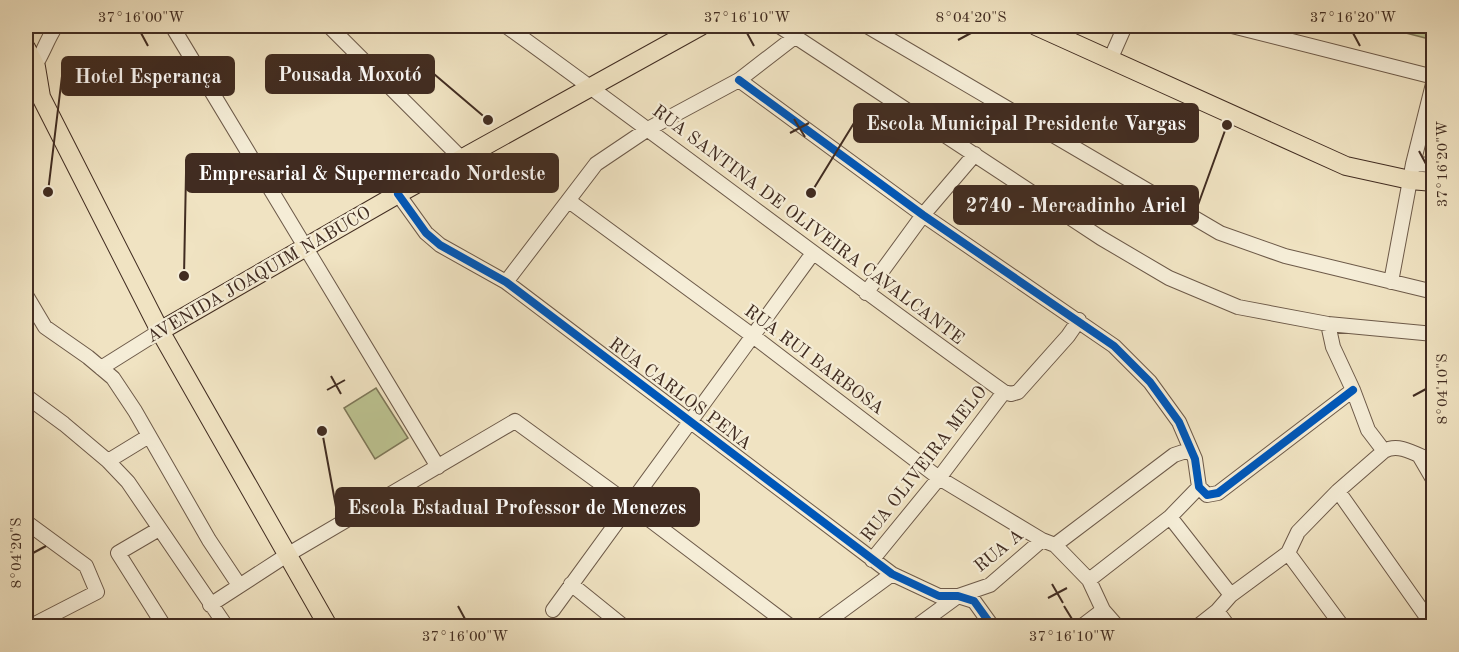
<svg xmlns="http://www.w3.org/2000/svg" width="1459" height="652" font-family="'Old Standard TT',serif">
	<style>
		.green { fill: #bcc391; stroke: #7e7859; stroke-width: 1.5 }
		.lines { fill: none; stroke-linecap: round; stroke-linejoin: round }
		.minor-casing { stroke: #6d5a49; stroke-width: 16 }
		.major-casing { stroke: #412c21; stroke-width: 20 }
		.minor { stroke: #f5edd7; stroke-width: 14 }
		.major { stroke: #f0e3c2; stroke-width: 18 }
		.cycleway-casing { stroke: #f5edd7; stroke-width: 11 }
		.cycleway { stroke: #0057b8; stroke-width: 8 }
		.ticks { fill: none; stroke: #412c21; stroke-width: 2 }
		.labels { text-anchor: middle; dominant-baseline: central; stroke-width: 4.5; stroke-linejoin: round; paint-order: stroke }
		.street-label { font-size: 18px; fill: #412c21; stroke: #f5edd7 }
		.leader { fill: none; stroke: #412c21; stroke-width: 2 }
		.callout-dot { fill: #412c21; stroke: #f5edd7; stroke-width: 2 }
		.callout { fill: #412c21; stroke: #412c21; stroke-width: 2 }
		.callout-label { font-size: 20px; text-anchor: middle; font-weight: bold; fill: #fff }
		.neatline { fill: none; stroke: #412c21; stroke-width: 2 }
		.ticks-label { font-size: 15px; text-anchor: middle; fill: #412c21 }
	</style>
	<rect width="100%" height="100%" fill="#f0e3c2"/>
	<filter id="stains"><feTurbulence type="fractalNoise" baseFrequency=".00333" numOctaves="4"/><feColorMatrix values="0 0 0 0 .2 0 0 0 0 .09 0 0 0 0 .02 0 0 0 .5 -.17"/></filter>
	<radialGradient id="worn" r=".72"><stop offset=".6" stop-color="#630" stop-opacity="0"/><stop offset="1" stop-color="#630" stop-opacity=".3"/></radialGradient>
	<path class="green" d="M 1379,26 L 1433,26 L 1433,40 Z
		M 376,388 L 408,438 L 375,459 L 344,408 Z"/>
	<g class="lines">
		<defs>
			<path id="minor" d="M 172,26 L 438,467
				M 329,26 L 462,159
				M 506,26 C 673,146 836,272 1004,392 L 1011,394 L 1018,392 L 1068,336 L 1079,320
				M 779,26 L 1101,238 L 1169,278 L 1238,307 L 1328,324 L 1434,334
				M 867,26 L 1220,233 L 1285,256 L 1434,292
				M 1232,26 L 1434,77
				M 1110,60 L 1125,26
				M 26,76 C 41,62 45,42 56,26
				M 739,80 L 923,215 L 1114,346 L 1150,382 L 1179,422 L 1195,459 L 1199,487 L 1207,495 L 1218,493 L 1353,390
				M 1413,164 L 1434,165
				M 398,194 L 426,233 L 440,245 L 506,282 L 892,574 L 939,596 L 958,596 L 974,601 L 992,626
				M 569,201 L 753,336 L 939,478 L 1042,540 L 1055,545 L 1089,580 L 1103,610 L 1117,626
				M 506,282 L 596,164 L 648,129 L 739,80 L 796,36
				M 1391,282 L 1413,164 L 1434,80
				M 866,293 L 923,215 L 975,154
				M 26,295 L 45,327 L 88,357 L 113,378 L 135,411 L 209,540 L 239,585
				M 1328,324 L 1333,347 L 1353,390 L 1368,430 L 1384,451
				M 101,368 L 160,331
				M 26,396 L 64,424 L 108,461 L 128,482 L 226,626
				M 1420,457 L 1434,481
				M 108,461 L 149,436
				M 1338,491 L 1433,626
				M 1170,517 L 1231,595
				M 26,522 L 86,566 L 97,592 L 31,626
				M 159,529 L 118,553 L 164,626
				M 1055,545 L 1174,455 L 1189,450
				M 1288,553 L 1342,626
				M 872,560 L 939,478 L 1004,392
				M 1089,580 L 1170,517 L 1199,487
				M 571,584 L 623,626
				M 210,605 L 287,555 L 515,421 L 629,504 L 790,626
				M 553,610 L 813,253
				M 1217,611 L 1228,626
				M 821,626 L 892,574
				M 917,626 L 958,596 L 990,585 L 1042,540
				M 1082,626 L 1103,610
				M 1198,626 L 1217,611 L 1231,595 L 1288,553 L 1298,532 L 1338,491 L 1384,451 C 1400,442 1418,456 1434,462"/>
			<path id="major" d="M 1036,26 L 1346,166 L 1410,180 L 1434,182
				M 26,48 L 36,67 L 41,97 L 160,331 L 328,626
				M 160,331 L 398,194 L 701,26"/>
		</defs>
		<use href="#minor" class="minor-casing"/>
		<use href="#major" class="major-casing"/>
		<use href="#minor" class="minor"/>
		<use href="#major" class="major"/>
		<defs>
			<path id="cycleway" d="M 739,80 L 923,215 L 1114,346 L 1150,382 L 1179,422 L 1195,459 L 1199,487 L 1207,495 L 1218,493 L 1353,390
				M 398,194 L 426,233 L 440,245 L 506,282 L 892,574 L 939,596 L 958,596 L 974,601 L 992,626"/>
		</defs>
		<use href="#cycleway" class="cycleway-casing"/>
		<use href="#cycleway" class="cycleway"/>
	</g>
	<path class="ticks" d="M 141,33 L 148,46M 747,33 L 754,46M 1353,33 L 1360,46M 958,40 L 971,33M 794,119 L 805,137M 790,133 L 809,123M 1419,151 L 1426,164M 331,376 L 341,394M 327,390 L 345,380M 1413,396 L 1426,389M 33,553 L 46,546M 1052,584 L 1063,603M 1048,598 L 1067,588M 458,606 L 465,619M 1064,606 L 1072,619"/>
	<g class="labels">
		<g class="street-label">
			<text transform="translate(808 225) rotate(37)">RUA SANTINA DE OLIVEIRA CAVALCANTE</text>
			<text transform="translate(259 275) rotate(-30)">AVENIDA JOAQUIM NABUCO</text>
			<text transform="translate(814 360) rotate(37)">RUA RUI BARBOSA</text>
			<text transform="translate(680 394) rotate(37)">RUA CARLOS PENA</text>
			<text transform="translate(924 464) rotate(-52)">RUA OLIVEIRA MELO</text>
			<text transform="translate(999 551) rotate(-39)">RUA A</text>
		</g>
	</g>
	<path class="leader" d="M488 120L434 74M48 192L62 76M811 193L854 123M184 276L186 173M1227 125L1198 205M322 431L336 507"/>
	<g class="callout-dot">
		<circle cx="488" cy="120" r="6"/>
		<circle cx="48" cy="192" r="6"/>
		<circle cx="811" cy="193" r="6"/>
		<circle cx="184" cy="276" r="6"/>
		<circle cx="1227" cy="125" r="6"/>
		<circle cx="322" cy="431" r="6"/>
	</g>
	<g class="callout">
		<rect x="266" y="55" width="168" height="38" rx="6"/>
		<rect x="62" y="57" width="172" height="38" rx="6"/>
		<rect x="854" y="104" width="344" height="38" rx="6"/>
		<rect x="186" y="154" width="372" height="38" rx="6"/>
		<rect x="954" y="186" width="244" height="38" rx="6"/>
		<rect x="336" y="488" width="363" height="38" rx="6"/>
	</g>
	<g class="callout-label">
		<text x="350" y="81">Pousada Moxotó</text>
		<text x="148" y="83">Hotel Esperança</text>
		<text x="1026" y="130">Escola Municipal Presidente Vargas</text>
		<text x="372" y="180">Empresarial &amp; Supermercado Nordeste</text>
		<text x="1076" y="212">2740 - Mercadinho Ariel</text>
		<text x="517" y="514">Escola Estadual Professor de Menezes</text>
	</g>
	<rect width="1459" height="652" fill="none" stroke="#f0e3c2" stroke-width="66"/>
	<rect x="33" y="33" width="1393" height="586" class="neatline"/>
	<g class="ticks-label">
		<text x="141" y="22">37°16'00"W</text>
		<text x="747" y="22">37°16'10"W</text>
		<text x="971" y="22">8°04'20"S</text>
		<text x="1353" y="22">37°16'20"W</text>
		<text transform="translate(1442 164) rotate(-90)" y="5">37°16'20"W</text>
		<text transform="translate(1442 389) rotate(-90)" y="5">8°04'10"S</text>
		<text transform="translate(16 553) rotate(-90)" y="5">8°04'20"S</text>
		<text x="465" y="641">37°16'00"W</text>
		<text x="1072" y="641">37°16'10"W</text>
	</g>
	<rect width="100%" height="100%" filter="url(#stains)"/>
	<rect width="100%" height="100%" fill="url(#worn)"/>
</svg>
